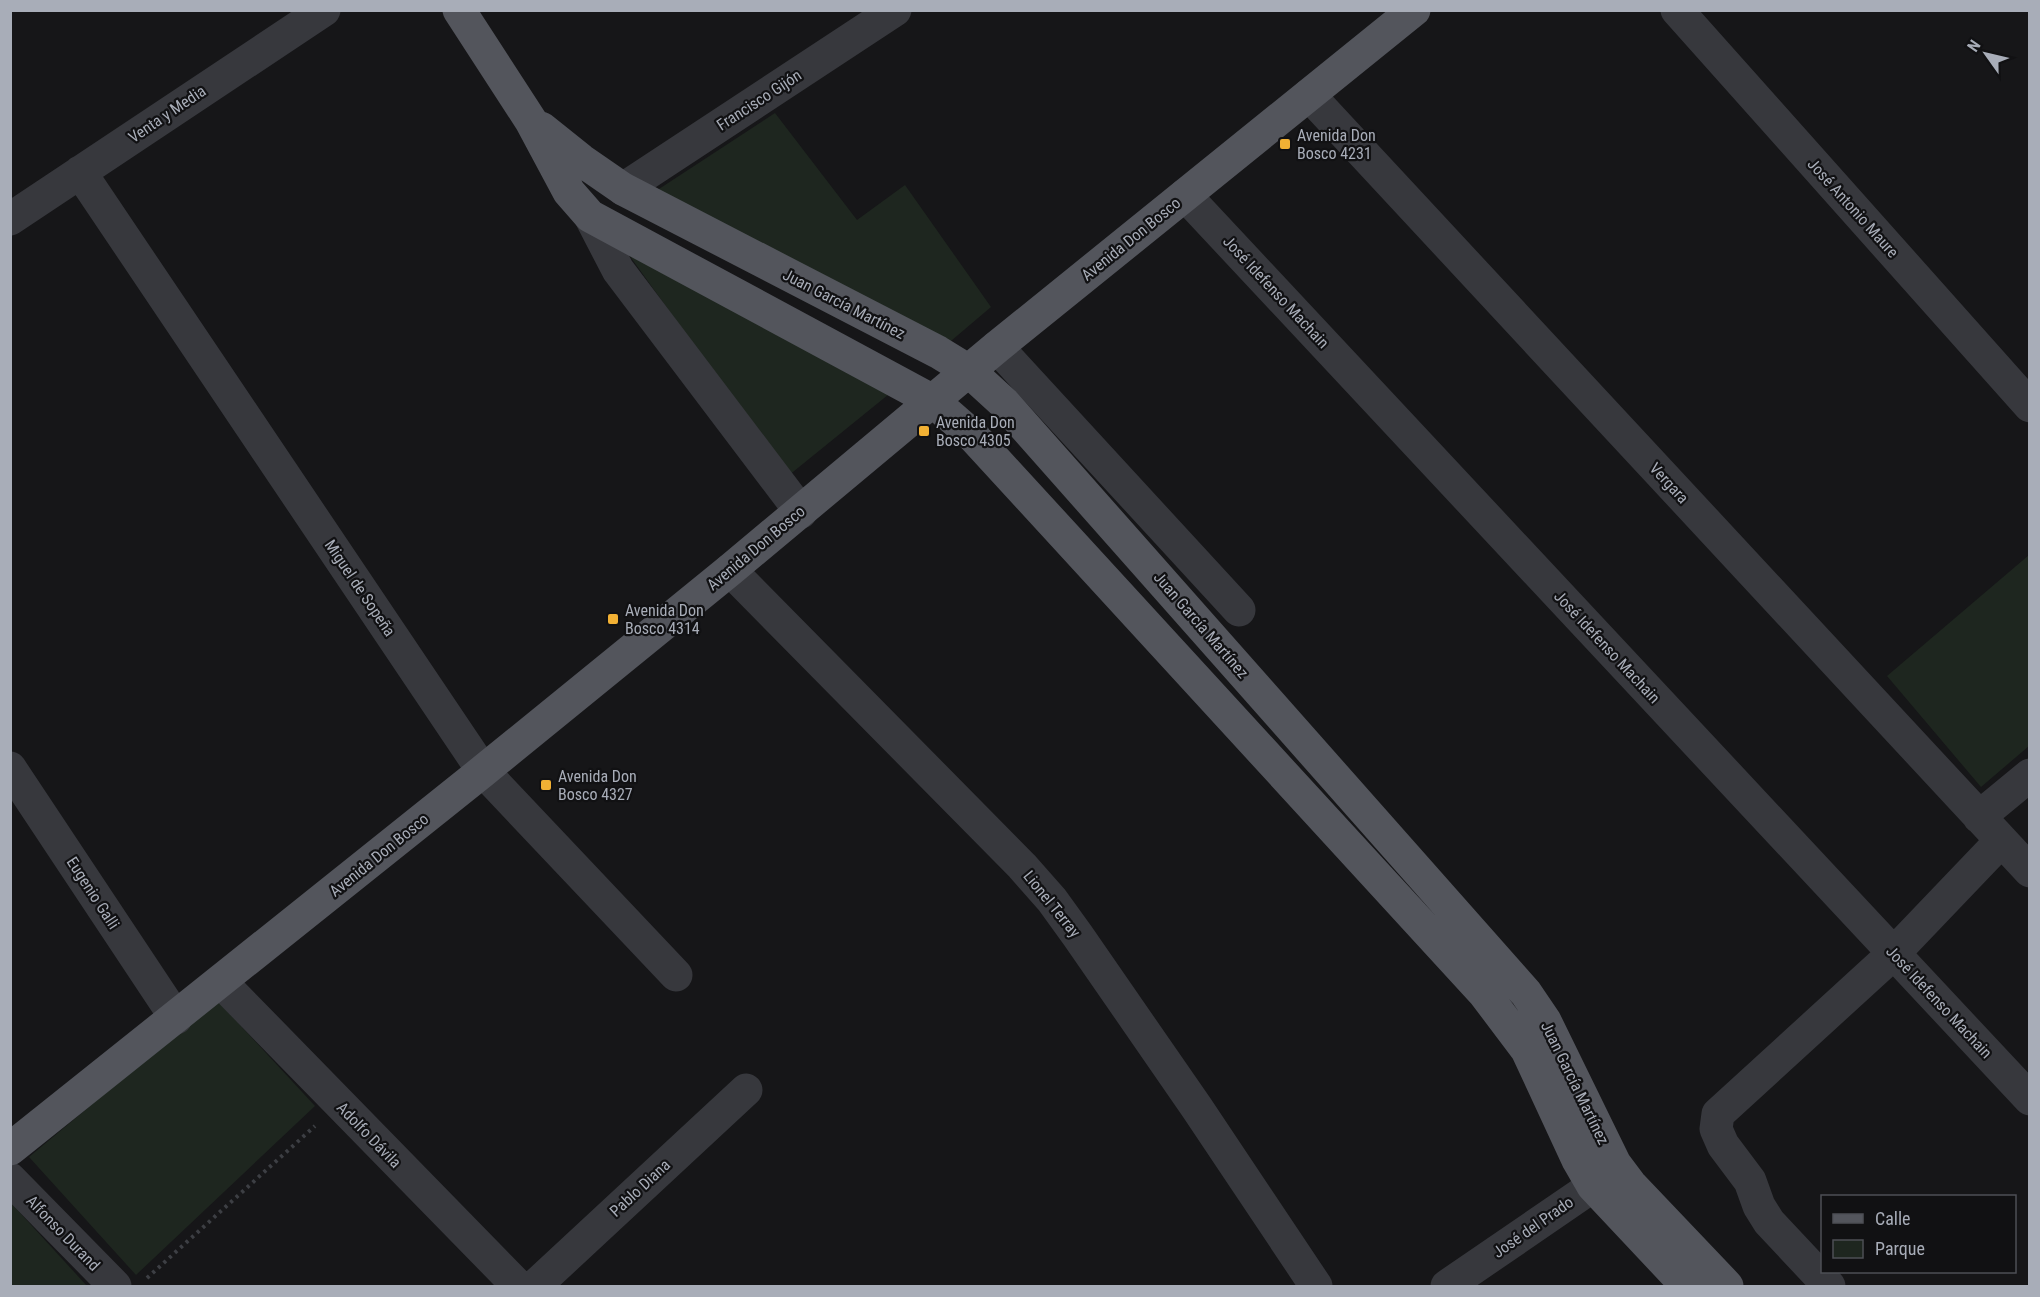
<svg xmlns="http://www.w3.org/2000/svg" width="2040" height="1297" font-family="'Roboto Condensed',sans-serif">
	<style>
		.green { fill: #1e261f }
		.lines { fill: none; stroke-linecap: round; stroke-linejoin: round }
		.path { stroke: #3d3f44; stroke-width: 4; stroke-dasharray: 3 4.5; stroke-linecap: butt }
		.minor { stroke: #37383d; stroke-width: 33 }
		.major { stroke: #53555c; stroke-width: 33 }
		.poi-dot { fill: #f2b134; stroke: #111113; stroke-width: 2 }
		.labels { text-anchor: middle; dominant-baseline: central; stroke-width: 4.5; stroke-linejoin: round; paint-order: stroke }
		.street-label { font-size: 16px; fill: #a8adb8; stroke: #111113 }
		.poi-label { font-size: 16px; fill: #a8adb8; stroke: #111113; text-anchor: start }
	</style>
	<rect width="100%" height="100%" fill="#161618"/>
	<path class="green" d="M 775,113 L 857,220 L 905,185 L 991,307 L 938,352 L 636,204 Z
		M 619,241 L 899,386 L 788,476 Z
		M 2029,555 L 2029,746 L 1981,787 L 1887,676 Z
		M 217,1000 L 315,1106 L 136,1275 L 29,1157 Z
		M 11,1203 L 87,1286 L 11,1286 Z"/>
	<g class="lines">
		<path class="path" d="M 147,1278 L 315,1126"/>
		<path class="minor" d="M 1677,10 L 2030,406
			M 1309,95 L 2030,871
			M 80,172 L 483,771 L 676,975
			M 623,189 L 895,10
			M 1185,195 L 2030,1099
			M 590,216 L 618,270 L 801,512
			M 10,219 L 324,10
			M 997,347 L 1239,610
			M 730,570 L 1022,866 L 1052,900 L 1078,936 L 1197,1108 L 1316,1286
			M 10,768 L 176,1018
			M 1979,817 L 2030,775
			M 221,982 L 518,1286
			M 10,1179 L 115,1286
			M 535,1286 L 746,1090
			M 1447,1286 L 1593,1186 L 1612,1166
			M 1829,1286 L 1769,1222 L 1759,1206 L 1750,1181 L 1723,1145 L 1716,1129 L 1718,1114 L 1893,954 L 2001,841"/>
		<path class="major" d="M 459,10 L 531,121 L 569,192 L 590,216 L 933,401 L 973,436 L 1484,993 L 1527,1050 L 1578,1160 L 1593,1186 L 1687,1286
			M 541,128 L 581,160 L 623,189 L 938,352 L 969,371 L 1004,403 L 1526,993 L 1545,1021 L 1615,1164 L 1630,1184 L 1727,1286
			M 10,1149 L 483,771 L 730,570 L 997,347 L 1414,10"/>
	</g>
	<g class="poi-dot">
		<rect x="1279" y="138" width="12" height="12" rx="3"/>
		<rect x="918" y="425" width="12" height="12" rx="3"/>
		<rect x="607" y="613" width="12" height="12" rx="3"/>
		<rect x="540" y="779" width="12" height="12" rx="3"/>
	</g>
	<g class="labels">
		<g class="street-label">
			<text transform="translate(759 100) rotate(-33)">Francisco Gijón</text>
			<text transform="translate(167 114) rotate(-34)">Venta y Media</text>
			<text transform="translate(1853 208) rotate(48)">José Antonio Maure</text>
			<text transform="translate(1131 239) rotate(-39)">Avenida Don Bosco</text>
			<text transform="translate(1276 292) rotate(47)">José Idefenso Machain</text>
			<text transform="translate(844 304) rotate(27)">Juan García Martínez</text>
			<text transform="translate(1669 483) rotate(47)">Vergara</text>
			<text transform="translate(756 548) rotate(-40)">Avenida Don Bosco</text>
			<text transform="translate(360 588) rotate(56)">Miguel de Sopeña</text>
			<text transform="translate(1201 625) rotate(49)">Juan García Martínez</text>
			<text transform="translate(1607 647) rotate(47)">José Idefenso Machain</text>
			<text transform="translate(379 855) rotate(-39)">Avenida Don Bosco</text>
			<text transform="translate(93 893) rotate(57)">Eugenio Galli</text>
			<text transform="translate(1052 904) rotate(51)">Lionel Terray</text>
			<text transform="translate(1939 1002) rotate(47)">José Idefenso Machain</text>
			<text transform="translate(1575 1083) rotate(64)">Juan García Martínez</text>
			<text transform="translate(369 1135) rotate(46)">Adolfo Dávila</text>
			<text transform="translate(640 1188) rotate(-43)">Pablo Diana</text>
			<text transform="translate(1533 1227) rotate(-35)">José del Prado</text>
			<text transform="translate(63 1233) rotate(46)">Alfonso Durand</text>
		</g>
		<g class="poi-label">
			<text x="1297" y="135">Avenida Don<tspan x="1297" dy="18">Bosco 4231</tspan></text>
			<text x="936" y="422">Avenida Don<tspan x="936" dy="18">Bosco 4305</tspan></text>
			<text x="625" y="610">Avenida Don<tspan x="625" dy="18">Bosco 4314</tspan></text>
			<text x="558" y="776">Avenida Don<tspan x="558" dy="18">Bosco 4327</tspan></text>
		</g>
	</g>
	<rect width="2040" height="1297" fill="none" stroke="#a8adb8" stroke-width="24"/>
	<rect x="1821" y="1195" width="195" height="78" fill="#111113" stroke="#4d4f55" stroke-width="1.5"/>
	<rect x="1833" y="1214" width="30" height="9" fill="#53555c" stroke="#4d4f55" stroke-width="1.5"/>
	<text x="1875" y="1225" font-size="18" fill="#a8adb8">Calle</text>
	<rect x="1833" y="1240" width="30" height="18" fill="#1e261f" stroke="#4d4f55" stroke-width="1.5"/>
	<text x="1875" y="1255" font-size="18" fill="#a8adb8">Parque</text>
	<g transform="translate(1986 54) rotate(304)" stroke="#111113" stroke-width="4.5" paint-order="stroke">
	<path d="M0-4.5L10 22L0 15L-10 22Z" fill="#a8adb8"/>
	<text y="-9" font-size="16" font-weight="bold" text-anchor="middle" fill="#a8adb8">N</text>
	</g>
</svg>
